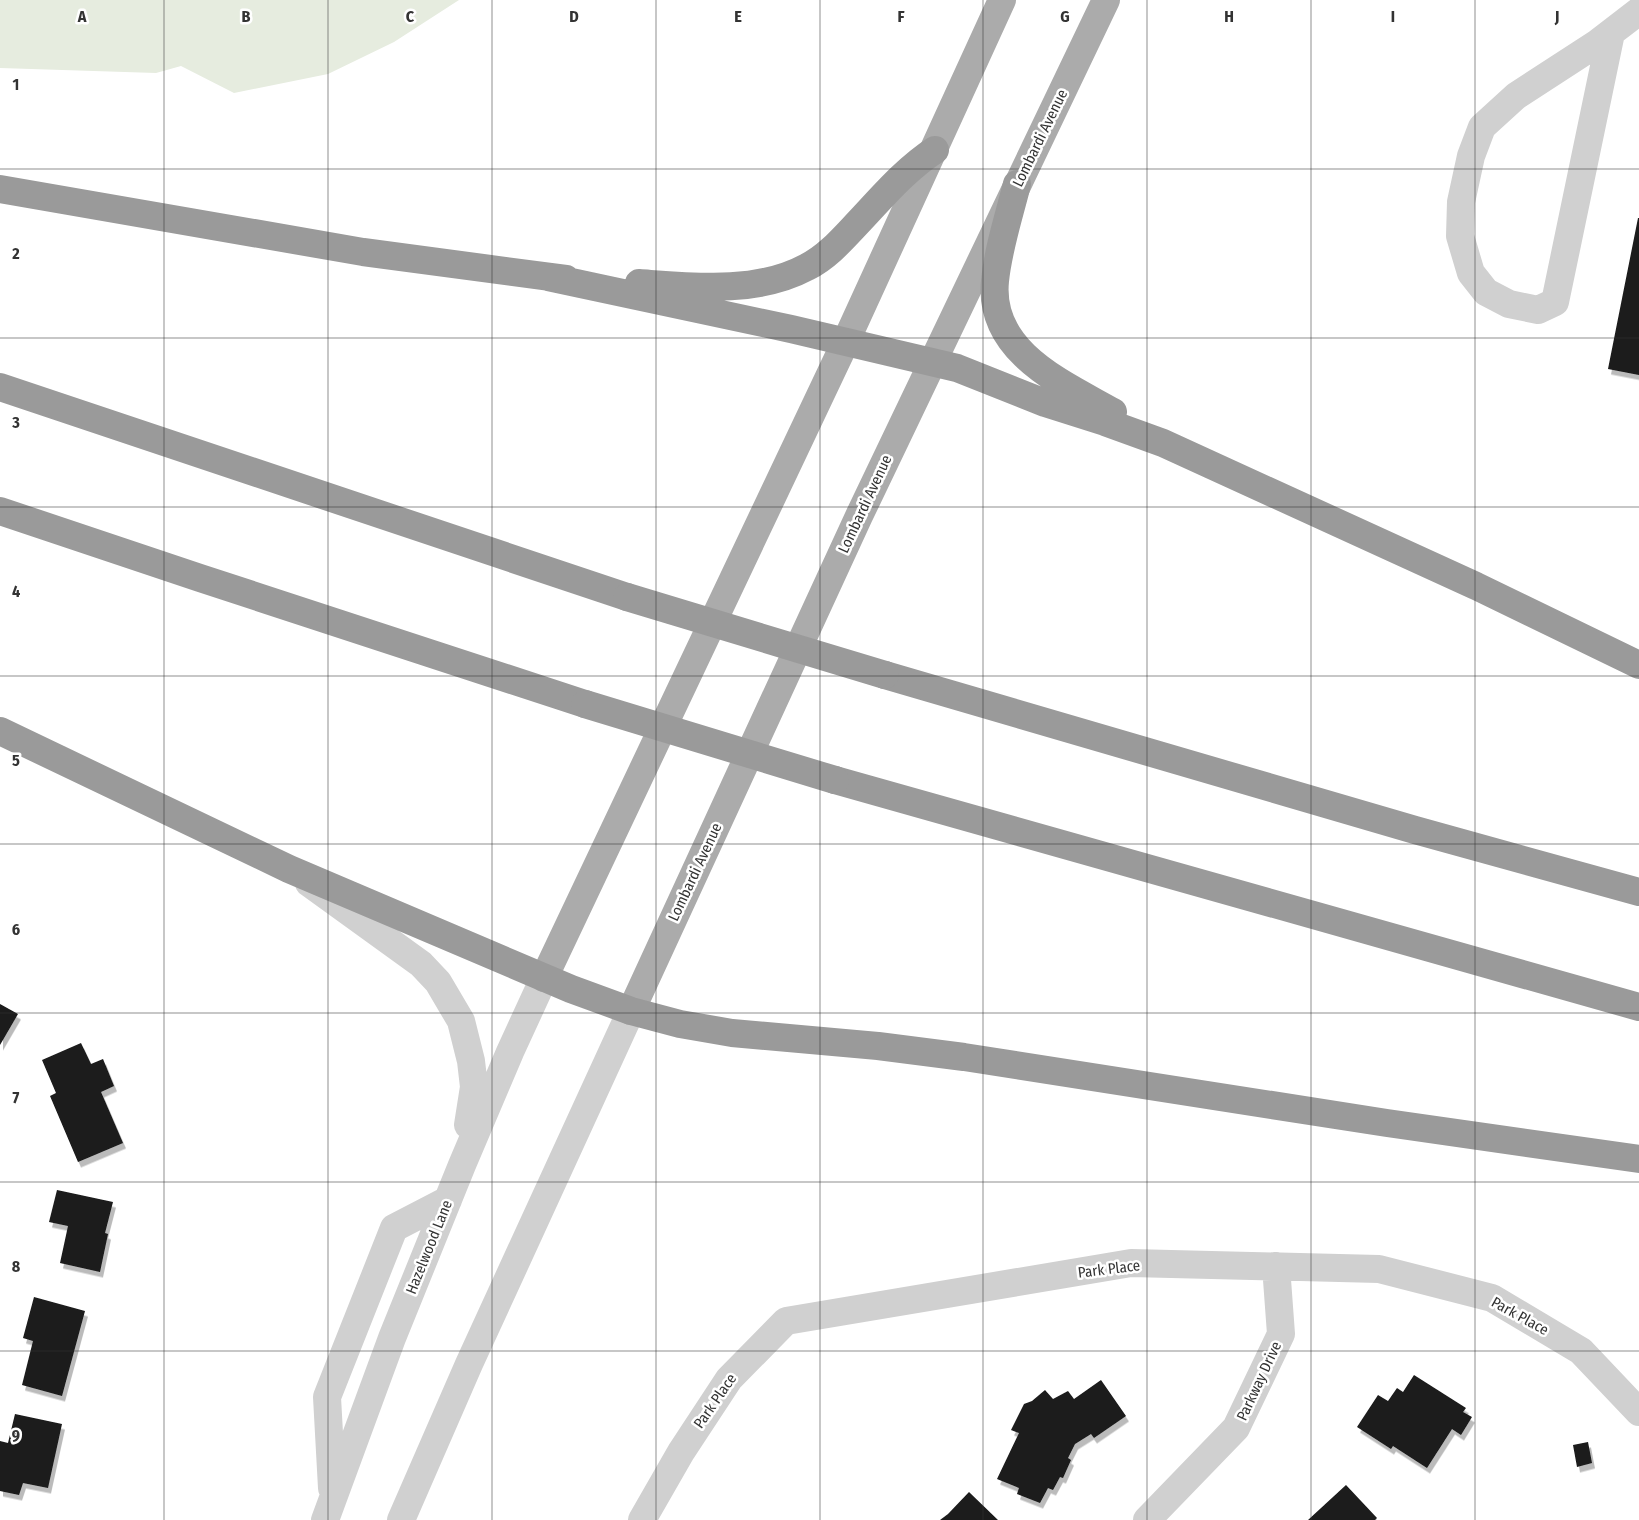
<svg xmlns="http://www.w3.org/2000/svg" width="1639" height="1520" font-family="'Fira Sans Condensed',sans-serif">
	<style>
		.green { fill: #e6ecdf }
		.building { fill: #1a1a1a; filter: url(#shadow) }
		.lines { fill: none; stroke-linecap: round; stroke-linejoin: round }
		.minor { stroke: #d0d0d0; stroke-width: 28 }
		.major { stroke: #ababab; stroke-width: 28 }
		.highway { stroke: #9a9a9a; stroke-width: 28 }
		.highway-bridge { stroke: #9a9a9a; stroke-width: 28 }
		.grid { fill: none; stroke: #333; stroke-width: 1; stroke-opacity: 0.55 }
		.labels { text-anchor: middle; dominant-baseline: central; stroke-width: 5; stroke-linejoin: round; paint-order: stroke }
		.street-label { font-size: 15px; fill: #333; stroke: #fff }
		.grid-label { font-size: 16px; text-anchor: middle; font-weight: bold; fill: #333; stroke: #fff; stroke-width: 5; stroke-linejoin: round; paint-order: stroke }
	</style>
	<defs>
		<filter id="shadow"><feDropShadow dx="3" dy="5.5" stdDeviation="0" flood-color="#0004"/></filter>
	</defs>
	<rect width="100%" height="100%" fill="#fff"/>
	<path class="green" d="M 0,0 L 459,0 L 394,42 L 328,74 L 234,93 L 181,66 L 156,73 L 0,68 Z"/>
	<path class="building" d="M 1638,218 L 1639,218 L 1639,375 L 1608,369 Z
		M 0,1004 L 18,1014 L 0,1045 Z
		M 81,1043 L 91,1064 L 103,1059 L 114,1086 L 101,1092 L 123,1143 L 78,1162 L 50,1096 L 56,1093 L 42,1060 Z
		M 57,1190 L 113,1202 L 105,1233 L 108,1234 L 100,1272 L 60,1263 L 68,1226 L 49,1222 Z
		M 34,1297 L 85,1311 L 62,1396 L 22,1385 L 33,1341 L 23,1338 Z
		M 1414,1375 L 1466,1408 L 1463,1412 L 1472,1417 L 1461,1435 L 1452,1429 L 1427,1468 L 1393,1446 L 1391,1449 L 1357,1427 L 1378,1395 L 1388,1401 L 1397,1388 L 1403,1392 Z
		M 1101,1380 L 1126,1416 L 1094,1438 L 1091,1434 L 1075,1444 L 1068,1458 L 1071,1460 L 1063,1478 L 1060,1477 L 1053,1490 L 1048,1488 L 1040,1503 L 1017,1494 L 1019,1488 L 997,1479 L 1019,1433 L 1011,1430 L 1024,1404 L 1032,1401 L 1045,1390 L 1053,1399 L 1068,1391 L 1074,1399 Z
		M 15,1414 L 62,1424 L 48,1488 L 23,1483 L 19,1495 L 0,1491 L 0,1441 L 8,1443 Z
		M 1588,1442 L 1592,1463 L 1577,1467 L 1573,1445 Z
		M 1346,1485 L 1377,1518 L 1375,1520 L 1308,1520 Z
		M 969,1492 L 998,1520 L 940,1520 L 948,1514 Z"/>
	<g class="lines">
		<path class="minor" d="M 1611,33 L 1555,302 L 1538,310 L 1509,304 L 1486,292 L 1471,273 L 1460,236 L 1461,202 L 1471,156 L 1482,127 L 1516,96 L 1596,44 L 1639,11
			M 309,883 L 421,964 L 438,982 L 461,1021 L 471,1061 L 474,1087 L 468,1125
			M 332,1488 L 327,1397 L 394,1228 L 448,1200
			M 325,1520 L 392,1338 L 462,1165 L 510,1052 L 544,978
			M 401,1520 L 469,1364 L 631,1011
			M 642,1520 L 681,1452 L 729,1379 L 786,1321 L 1131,1263 L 1379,1269 L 1492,1298 L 1581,1351 L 1639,1412
			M 1147,1520 L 1236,1428 L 1281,1334 L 1276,1266"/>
		<path class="major" d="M 544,978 L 846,341 L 1002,0
			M 631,1011 L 859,516 L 1106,0"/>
		<path class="highway" d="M 1017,184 C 1009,216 998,249 995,281 C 988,352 1062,383 1113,412
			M 0,189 L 363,252 L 566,279
			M 548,277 L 791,329 L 957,368 L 1045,403 L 1105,422 L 1163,443 L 1476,586 L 1639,665
			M 639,283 C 694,287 757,294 807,267 C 825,258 839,243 853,228 C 879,201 903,171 935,150
			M 0,387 L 627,597
			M 0,511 L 200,578 L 585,704
			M 885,675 L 1415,830 L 1639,892
			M 0,731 L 289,869 L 571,989 L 631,1011 L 680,1024 L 732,1033 L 878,1046 L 964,1057 L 1387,1123 L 1639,1159
			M 835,780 L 1639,1007"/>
		<path class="highway-bridge" d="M 627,597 L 885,675
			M 585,704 L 835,780"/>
	</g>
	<path class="grid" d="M 164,0 L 164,1520M 328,0 L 328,1520M 492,0 L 492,1520M 656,0 L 656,1520M 820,0 L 820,1520M 983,0 L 983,1520M 1147,0 L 1147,1520M 1311,0 L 1311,1520M 1475,0 L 1475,1520M 0,169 L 1639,169M 0,338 L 1639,338M 0,507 L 1639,507M 0,676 L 1639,676M 0,844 L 1639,844M 0,1013 L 1639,1013M 0,1182 L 1639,1182M 0,1351 L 1639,1351"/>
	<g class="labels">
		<g class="street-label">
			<text transform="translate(1040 138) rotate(-64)">Lombardi Avenue</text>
			<text transform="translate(865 504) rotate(-65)">Lombardi Avenue</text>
			<text transform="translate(695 872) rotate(-65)">Lombardi Avenue</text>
			<text transform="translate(429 1247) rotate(-68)">Hazelwood Lane</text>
			<text transform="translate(1109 1269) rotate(-7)">Park Place</text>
			<text transform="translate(1520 1316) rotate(29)">Park Place</text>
			<text transform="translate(1259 1381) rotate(-65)">Parkway Drive</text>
			<text transform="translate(715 1401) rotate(-55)">Park Place</text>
		</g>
	</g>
	<g class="grid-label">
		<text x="82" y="22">A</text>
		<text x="246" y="22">B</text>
		<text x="410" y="22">C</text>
		<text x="574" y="22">D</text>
		<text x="738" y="22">E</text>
		<text x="901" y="22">F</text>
		<text x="1065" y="22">G</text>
		<text x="1229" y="22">H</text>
		<text x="1393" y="22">I</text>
		<text x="1557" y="22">J</text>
		<text x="16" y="90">1</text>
		<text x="16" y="259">2</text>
		<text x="16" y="428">3</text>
		<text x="16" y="597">4</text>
		<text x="16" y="766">5</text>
		<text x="16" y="935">6</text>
		<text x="16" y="1103">7</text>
		<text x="16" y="1272">8</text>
		<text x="16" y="1441">9</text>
	</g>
</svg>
